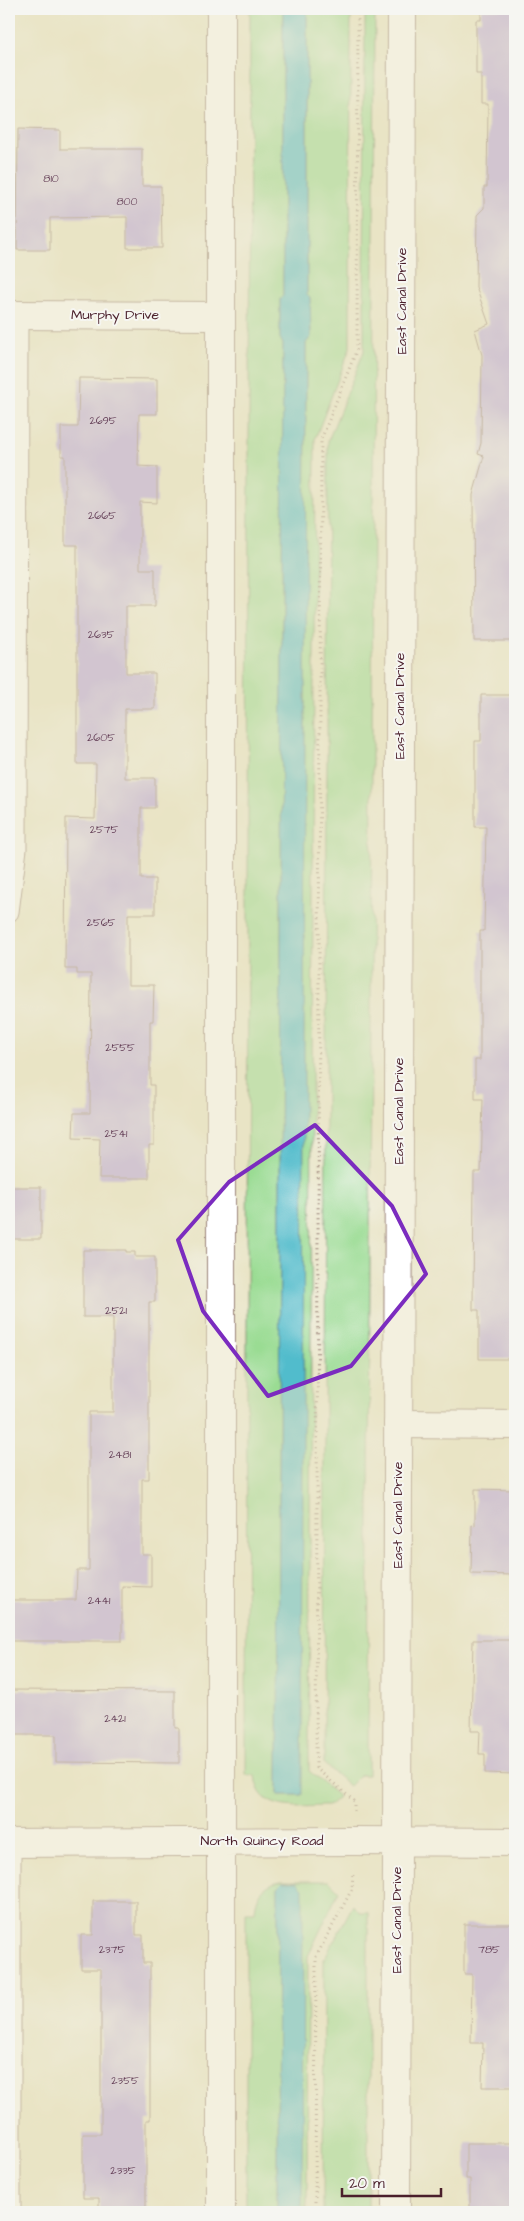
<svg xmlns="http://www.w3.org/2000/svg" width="524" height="2221" font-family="'Architects Daughter',sans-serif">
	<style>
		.green { fill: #9adc93; stroke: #727e5f }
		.water { fill: #51bccc; stroke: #4e6e7c }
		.building { fill: #b6a1dd }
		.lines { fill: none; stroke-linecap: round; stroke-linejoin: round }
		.lane-casing { stroke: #9a8278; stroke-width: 21 }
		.street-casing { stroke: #9a8278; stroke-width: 30 }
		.secondary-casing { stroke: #9a8278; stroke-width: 30 }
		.path { stroke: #9a8278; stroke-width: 3; stroke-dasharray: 1 4; stroke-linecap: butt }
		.lane { stroke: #fff; stroke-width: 19 }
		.street { stroke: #fff; stroke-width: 28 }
		.secondary { stroke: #fff; stroke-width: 28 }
		.marked { fill: none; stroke: #7b2cbf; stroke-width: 4; stroke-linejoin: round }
		.labels { text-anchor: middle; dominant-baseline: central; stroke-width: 4; stroke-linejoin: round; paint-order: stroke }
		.number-label { font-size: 11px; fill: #654058 }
		.street-label { font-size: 14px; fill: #4a1f2b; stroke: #f6f6f2 }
	</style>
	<rect width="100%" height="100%" fill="#f6f6f2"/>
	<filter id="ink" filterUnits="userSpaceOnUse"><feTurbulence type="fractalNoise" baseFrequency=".02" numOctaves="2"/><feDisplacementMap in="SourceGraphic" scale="10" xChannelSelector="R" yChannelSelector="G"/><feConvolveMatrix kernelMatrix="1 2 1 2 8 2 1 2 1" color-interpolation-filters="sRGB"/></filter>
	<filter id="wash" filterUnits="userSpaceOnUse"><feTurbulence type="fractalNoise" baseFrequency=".0096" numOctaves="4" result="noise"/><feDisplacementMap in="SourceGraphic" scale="20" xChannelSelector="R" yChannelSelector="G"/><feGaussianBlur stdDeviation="1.12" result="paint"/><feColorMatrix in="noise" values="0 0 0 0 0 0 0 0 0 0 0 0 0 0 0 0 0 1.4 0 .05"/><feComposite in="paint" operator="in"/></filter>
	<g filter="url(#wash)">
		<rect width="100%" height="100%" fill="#e9e4c5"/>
		<path class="green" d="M 250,9 L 283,9 L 283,296 L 280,299 L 280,338 L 283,344 L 278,1795 L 301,1795 L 306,343 L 311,337 L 310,299 L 307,295 L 307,9 L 351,9 L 350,348 L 315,439 L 309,1771 L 339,1796 L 328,1806 C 299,1806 258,1815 255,1775 L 246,1775 Z
			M 365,9 L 375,9 L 368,1775 L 360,1775 L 349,1786 L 324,1764 L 328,441 L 364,351 Z
			M 281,1881 L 329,1881 L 339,1891 L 308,1956 L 307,2212 L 302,2212 L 283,1882 L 278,1887 L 277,2212 L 246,2212 L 246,1912 L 255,1912 C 256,1895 263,1884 281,1881 Z
			M 353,1905 L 360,1912 L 368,1912 L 368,2212 L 323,2212 L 324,1959 Z"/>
		<path class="water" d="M 283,9 L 307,9 L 307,295 L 310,298 L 311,337 L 306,343 L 302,1795 L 278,1795 L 283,344 L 280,338 L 280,299 L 283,296 Z
			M 283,1882 L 297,1882 L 303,1888 L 302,2212 L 277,2212 L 278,1887 Z"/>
		<g id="blocks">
			<path class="building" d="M 481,9 L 515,9 L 515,641 L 474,641 L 473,495 L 484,456 L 478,454 L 481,443 L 482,355 L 475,330 L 489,324 L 476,287 L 477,215 L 484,208 L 484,187 L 487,187 L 488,104 L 481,104 L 481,74 L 476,74 L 476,20 L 481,20 Z
				M 18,129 L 60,130 L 60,149 L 142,149 L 142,186 L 161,186 L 162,248 L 127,248 L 127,217 L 50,218 L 50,250 L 17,250 Z
				M 79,378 L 157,379 L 157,414 L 139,414 L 138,466 L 157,467 L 157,503 L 140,502 L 140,569 L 155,569 L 155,606 L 126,606 L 126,673 L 155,673 L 155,709 L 125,709 L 125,778 L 155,778 L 155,808 L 141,808 L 141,879 L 155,879 L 155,914 L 128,914 L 128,985 L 154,985 L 153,1021 L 150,1021 L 150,1085 L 154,1085 L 154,1145 L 149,1145 L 149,1178 L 99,1178 L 100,1139 L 73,1138 L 74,1113 L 90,1113 L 91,974 L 77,974 L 77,969 L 65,969 L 66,818 L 95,819 L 96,764 L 77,764 L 77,545 L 65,545 L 65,456 L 61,456 L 61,427 L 78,427 Z
				M 481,695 L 515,695 L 515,1353 L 511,1353 L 511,1359 L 479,1359 L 479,1310 L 473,1310 L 474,1172 L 481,1172 L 483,1099 L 475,1099 L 475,1060 L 480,1060 L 480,931 L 484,931 L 486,827 L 475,827 L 475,741 L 481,741 Z
				M 9,1187 L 41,1187 L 41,1239 L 9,1239 Z
				M 83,1250 L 126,1250 L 126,1252 L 135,1252 L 135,1257 L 155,1257 L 155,1302 L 149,1302 L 149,1479 L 142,1479 L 142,1554 L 151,1554 L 151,1587 L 122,1586 L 122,1641 L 9,1641 L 9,1600 L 76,1600 L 77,1570 L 89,1570 L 89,1412 L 113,1412 L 113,1317 L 83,1317 Z
				M 475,1489 L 515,1490 L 515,1575 L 471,1574 L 472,1525 L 475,1526 Z
				M 473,1640 L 515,1640 L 515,1774 L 485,1773 L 485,1754 L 479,1754 L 480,1731 L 471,1731 Z
				M 9,1690 L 175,1691 L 175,1728 L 179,1728 L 179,1763 L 56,1762 L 56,1735 L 9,1735 Z
				M 93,1901 L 136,1901 L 136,1935 L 143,1935 L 143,1963 L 150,1963 L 150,2120 L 146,2120 L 146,2212 L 99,2212 L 99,2198 L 83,2198 L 83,2134 L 101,2134 L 101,1969 L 81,1969 L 81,1935 L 93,1935 Z
				M 464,1924 L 515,1924 L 515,2087 L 482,2087 L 483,2043 L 471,2043 L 472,1974 L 464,1974 Z
				M 466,2143 L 515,2143 L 515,2212 L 470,2212 L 470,2179 L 466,2179 Z"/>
		</g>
	</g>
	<g filter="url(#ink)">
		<use href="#blocks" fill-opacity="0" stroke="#9a8278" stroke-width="1"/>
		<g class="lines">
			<defs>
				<path id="lane" d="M 9,912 L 17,849 L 18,315
					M 11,1843 L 11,2212"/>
				<path id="street" d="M 9,315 L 221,316
					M 398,1424 L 515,1425"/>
				<path id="secondary" d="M 9,1843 L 353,1841 L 515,1842
					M 221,2212 L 221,9
					M 396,2212 L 402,9"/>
			</defs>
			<use href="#lane" class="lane-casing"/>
			<use href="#street" class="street-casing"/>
			<use href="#secondary" class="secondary-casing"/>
			<path class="path" d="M 354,1811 L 354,1801 L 316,1768 L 321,440 L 357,349 L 358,9
				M 315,2212 L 316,1957 L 352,1889 L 353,1872"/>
			<use href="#lane" class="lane"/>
			<use href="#street" class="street"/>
			<use href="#secondary" class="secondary"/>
		</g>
	</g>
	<path d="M0 0H524V2221H0ZM 315,1125 L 392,1206 L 426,1274 L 351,1366 L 268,1396 L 203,1311 L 178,1240 L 229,1182 Z" fill="#e9e4c5" fill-opacity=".55" fill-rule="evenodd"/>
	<path class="marked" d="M 315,1125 L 392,1206 L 426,1274 L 351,1366 L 268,1396 L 203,1311 L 178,1240 L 229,1182 Z"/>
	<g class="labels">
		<g class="number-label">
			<text x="51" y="178">810</text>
			<text x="127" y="201">800</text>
			<text x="103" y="420">2695</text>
			<text x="102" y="515">2665</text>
			<text x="101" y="634">2635</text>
			<text x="101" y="737">2605</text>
			<text x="104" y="829">2575</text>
			<text x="101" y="922">2565</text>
			<text x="120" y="1047">2555</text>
			<text x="116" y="1133">2541</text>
			<text x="116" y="1310">2521</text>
			<text x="120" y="1454">2481</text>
			<text x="99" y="1600">2441</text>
			<text x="115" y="1718">2421</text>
			<text x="112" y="1949">2375</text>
			<text x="489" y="1949">785</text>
			<text x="125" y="2080">2355</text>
			<text x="123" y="2170">2335</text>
		</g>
		<g class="street-label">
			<text transform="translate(402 301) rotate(-90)">East Canal Drive</text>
			<text x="115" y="315">Murphy Drive</text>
			<text transform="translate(400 706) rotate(-90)">East Canal Drive</text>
			<text transform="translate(399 1111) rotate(-90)">East Canal Drive</text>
			<text transform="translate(398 1515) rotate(-90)">East Canal Drive</text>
			<text x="262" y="1841">North Quincy Road</text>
			<text transform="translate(397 1920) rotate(-90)">East Canal Drive</text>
		</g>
	</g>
	<rect width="524" height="2221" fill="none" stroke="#f6f6f2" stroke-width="30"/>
	<path d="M342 2188v8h99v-8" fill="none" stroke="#4a1f2b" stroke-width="2.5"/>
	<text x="349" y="2188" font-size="15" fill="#4a1f2b" stroke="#f6f6f2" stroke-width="4" paint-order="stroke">20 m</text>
</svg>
